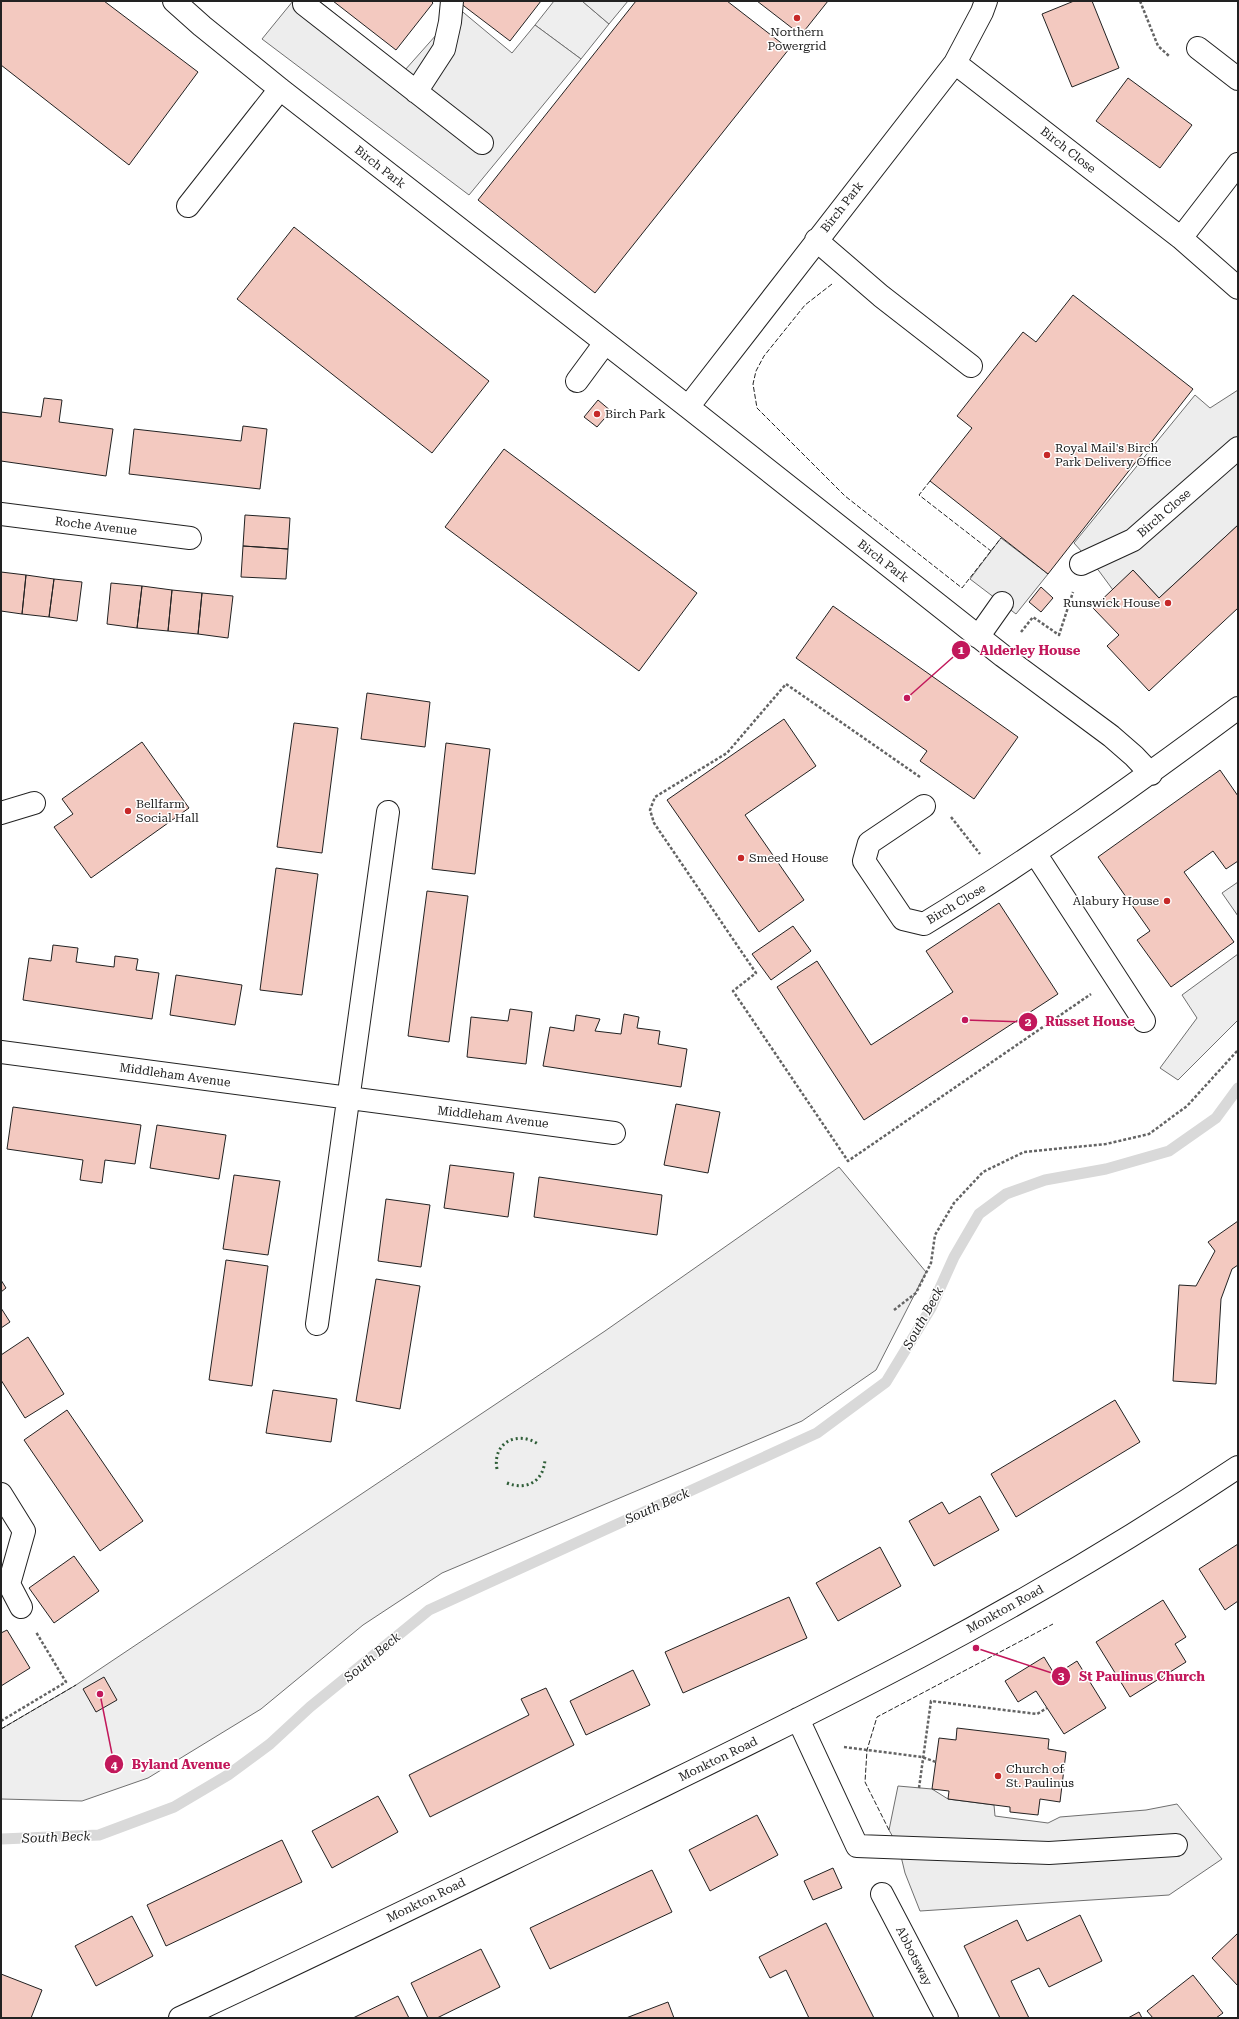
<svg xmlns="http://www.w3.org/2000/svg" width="1239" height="2019" font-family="'Roboto Serif',serif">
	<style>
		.green { fill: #eee; stroke: #6f6f6f }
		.parking { fill: #ededed; stroke: #6f6f6f }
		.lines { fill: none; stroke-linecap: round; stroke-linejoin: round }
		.stream { stroke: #d9d9d9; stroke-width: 11 }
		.building { fill: #f3c9c0; stroke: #222 }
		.minor-casing { stroke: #222; stroke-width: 24 }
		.path { stroke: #646464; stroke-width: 2.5; stroke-dasharray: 3 2; stroke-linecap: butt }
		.minor { stroke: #fff; stroke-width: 22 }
		.hedge { stroke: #2f5e38; stroke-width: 3; stroke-dasharray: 2 3; stroke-linecap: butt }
		.fence { stroke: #222; stroke-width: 1; stroke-dasharray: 5 2; stroke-linecap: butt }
		.poi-dot { fill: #c62828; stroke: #fff; stroke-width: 1.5 }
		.labels { text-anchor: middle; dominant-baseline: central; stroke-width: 3; stroke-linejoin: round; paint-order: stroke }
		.poi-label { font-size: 12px; fill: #222; stroke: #fff; text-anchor: start }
		.street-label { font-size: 12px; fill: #222; stroke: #fff }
		.water-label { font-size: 13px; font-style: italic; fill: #222; stroke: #fff }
		.leader { fill: none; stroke: #c2185b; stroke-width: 1.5 }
		.callout-dot { fill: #c2185b; stroke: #fff; stroke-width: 1.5 }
		.mark-label { font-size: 12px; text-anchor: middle; font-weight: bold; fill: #fff }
		.callout-label { font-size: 13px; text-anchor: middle; font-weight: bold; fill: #c2185b; stroke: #fff; stroke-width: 3; stroke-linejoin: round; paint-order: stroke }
	</style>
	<rect width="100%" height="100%" fill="#fff"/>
	<path class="green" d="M 554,1 L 582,1 L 609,24 L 581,59 L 535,25 Z
		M 1238,882 L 1238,916 L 1222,893 Z
		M 1238,954 L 1238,1020 L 1178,1080 L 1160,1068 L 1197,1018 L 1182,995 Z
		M 839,1167 L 926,1272 L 876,1370 L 802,1421 L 442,1573 L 363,1625 L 261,1709 L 148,1778 L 82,1801 L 1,1799 L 1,1729 L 76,1685 L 605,1331 Z"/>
	<path class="parking" d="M 293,1 L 319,1 L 405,70 L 437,34 L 452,3 L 512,53 L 535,25 L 581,59 L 469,195 L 262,39 Z
		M 582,1 L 628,1 L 609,24 Z
		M 1238,390 L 1238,525 L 1159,598 L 1133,570 L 1113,590 L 1099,571 L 1074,543 L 1195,395 L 1210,408 Z
		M 1001,538 L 1048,574 L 1016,614 L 970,579 Z
		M 898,1786 L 932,1789 L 948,1799 L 994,1805 L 995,1816 L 1048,1823 L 1060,1817 L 1146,1810 L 1177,1804 L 1222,1859 L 1169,1895 L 920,1911 L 905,1873 L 899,1848 L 889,1830 Z"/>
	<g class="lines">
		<path class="stream" d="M 1,1839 L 99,1835 L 174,1807 L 228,1775 L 270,1744 L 310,1707 L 429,1610 L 817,1433 L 886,1382 L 931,1308 L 954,1257 L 979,1214 L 1006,1194 L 1045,1180 L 1106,1169 L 1169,1151 L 1216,1118 L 1238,1088"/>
	</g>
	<path class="building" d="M 1,1 L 104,1 L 198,72 L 129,165 L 1,65 Z
		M 333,1 L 431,1 L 433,3 L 396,50 Z
		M 462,1 L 541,1 L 510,41 L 460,3 Z
		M 636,1 L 727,1 L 789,49 L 595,293 L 478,200 Z
		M 757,1 L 828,1 L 801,35 Z
		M 1074,1 L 1092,1 L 1119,68 L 1072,87 L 1042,14 Z
		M 1128,78 L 1192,125 L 1160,168 L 1096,121 Z
		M 294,227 L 489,381 L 432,453 L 237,299 Z
		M 1073,295 L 1193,389 L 1048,574 L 930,481 L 972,428 L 957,416 L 1023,332 L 1036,342 Z
		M 44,398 L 62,400 L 59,422 L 113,429 L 106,476 L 1,461 L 1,412 L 41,417 Z
		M 598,400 L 611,411 L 597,427 L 584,417 Z
		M 243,426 L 267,429 L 260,489 L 129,474 L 134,429 L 241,441 Z
		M 504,449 L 697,593 L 639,671 L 445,527 Z
		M 245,515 L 290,518 L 288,549 L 243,546 Z
		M 1238,525 L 1238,608 L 1149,691 L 1107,646 L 1119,635 L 1093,608 L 1133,570 L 1159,598 Z
		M 243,546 L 288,549 L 286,579 L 241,577 Z
		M 1,572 L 26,575 L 22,614 L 1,611 Z
		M 26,575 L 54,579 L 49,617 L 22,614 Z
		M 54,579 L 82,582 L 77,621 L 49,617 Z
		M 111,583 L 142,586 L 137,628 L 107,624 Z
		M 142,586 L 172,590 L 168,631 L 137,628 Z
		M 1041,587 L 1053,598 L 1041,612 L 1029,602 Z
		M 172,590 L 202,593 L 198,634 L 168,631 Z
		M 202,593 L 233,596 L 228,638 L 198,634 Z
		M 833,606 L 1018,737 L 974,799 L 920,761 L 927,751 L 796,658 Z
		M 367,693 L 430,702 L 425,747 L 361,739 Z
		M 784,719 L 816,766 L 745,815 L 804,900 L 759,932 L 667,800 Z
		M 294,723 L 338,728 L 322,853 L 277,847 Z
		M 142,742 L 189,808 L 91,878 L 54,827 L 73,814 L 62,799 Z
		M 446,743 L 490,749 L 475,874 L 432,869 Z
		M 1220,770 L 1238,796 L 1238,861 L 1226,869 L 1213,851 L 1184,872 L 1234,942 L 1171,987 L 1137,940 L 1150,931 L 1098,857 Z
		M 276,868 L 318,874 L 302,995 L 260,990 Z
		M 427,891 L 468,896 L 449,1042 L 408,1036 Z
		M 999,903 L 1058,994 L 864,1120 L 777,987 L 817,961 L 871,1045 L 953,992 L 926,951 Z
		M 793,926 L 811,951 L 771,980 L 752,954 Z
		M 53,945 L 78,948 L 76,962 L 114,967 L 115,956 L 138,959 L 136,970 L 159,973 L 152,1019 L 23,1000 L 29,958 L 51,961 Z
		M 176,975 L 242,985 L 235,1025 L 170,1015 Z
		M 510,1009 L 532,1012 L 526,1064 L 467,1057 L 471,1017 L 508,1021 Z
		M 624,1014 L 639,1017 L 637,1028 L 660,1031 L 658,1044 L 687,1049 L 681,1087 L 543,1066 L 550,1027 L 574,1031 L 576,1015 L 600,1019 L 595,1031 L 621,1034 Z
		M 676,1104 L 720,1112 L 708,1173 L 664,1165 Z
		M 13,1107 L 141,1125 L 135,1164 L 105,1160 L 102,1183 L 80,1180 L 83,1160 L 7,1149 Z
		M 157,1125 L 226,1135 L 219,1179 L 150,1168 Z
		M 450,1165 L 514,1173 L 508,1217 L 444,1208 Z
		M 234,1175 L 280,1181 L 268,1255 L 223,1249 Z
		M 539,1177 L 662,1195 L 657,1235 L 534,1217 Z
		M 386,1199 L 430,1205 L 421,1267 L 378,1261 Z
		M 1238,1221 L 1238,1265 L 1232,1269 L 1221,1299 L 1216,1384 L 1173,1381 L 1179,1285 L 1196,1286 L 1215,1251 L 1208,1242 Z
		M 226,1260 L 268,1266 L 252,1386 L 209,1380 Z
		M 376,1279 L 420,1286 L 400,1409 L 356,1401 Z
		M 1,1280 L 6,1288 L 1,1292 Z
		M 1,1308 L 10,1322 L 1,1328 Z
		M 28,1337 L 64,1394 L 25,1418 L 1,1380 L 1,1355 Z
		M 273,1390 L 337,1399 L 331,1442 L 266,1433 Z
		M 1115,1400 L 1140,1442 L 1016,1517 L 991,1474 Z
		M 67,1410 L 143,1521 L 100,1551 L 24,1440 Z
		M 980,1496 L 999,1530 L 934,1566 L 909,1521 L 942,1502 L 949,1514 Z
		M 1238,1544 L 1238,1601 L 1225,1610 L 1199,1569 Z
		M 880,1547 L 901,1586 L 838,1621 L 816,1583 Z
		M 74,1556 L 99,1591 L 54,1623 L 29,1588 Z
		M 789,1597 L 807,1638 L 683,1693 L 665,1652 Z
		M 1163,1600 L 1186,1637 L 1175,1644 L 1186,1662 L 1130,1697 L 1096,1642 Z
		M 7,1630 L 30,1668 L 1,1686 L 1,1633 Z
		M 1044,1657 L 1055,1675 L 1077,1661 L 1106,1708 L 1064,1734 L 1036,1691 L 1018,1702 L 1005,1681 Z
		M 633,1670 L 650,1705 L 586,1735 L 570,1701 Z
		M 104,1677 L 117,1700 L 96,1712 L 83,1689 Z
		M 546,1688 L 574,1745 L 430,1817 L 409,1775 L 529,1715 L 521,1699 Z
		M 957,1728 L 1049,1739 L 1048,1749 L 1066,1752 L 1060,1802 L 1040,1799 L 1038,1815 L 1010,1812 L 1010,1807 L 948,1799 L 949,1791 L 932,1789 L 939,1738 L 956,1740 Z
		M 378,1796 L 398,1832 L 332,1868 L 312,1831 Z
		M 757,1815 L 778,1855 L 710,1891 L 689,1850 Z
		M 282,1840 L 302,1882 L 166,1946 L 147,1905 Z
		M 833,1868 L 842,1888 L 813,1900 L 804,1881 Z
		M 652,1870 L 672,1912 L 550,1969 L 530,1928 Z
		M 1080,1915 L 1102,1961 L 1049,1987 L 1039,1968 L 1011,1981 L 1029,2018 L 1000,2018 L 964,1946 L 1017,1920 L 1027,1941 Z
		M 132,1916 L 153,1956 L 96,1986 L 75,1946 Z
		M 826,1923 L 874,2018 L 809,2018 L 786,1970 L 770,1978 L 759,1957 Z
		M 1238,1933 L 1238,1986 L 1212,1958 Z
		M 481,1949 L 500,1987 L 437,2018 L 428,2018 L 411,1983 Z
		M 1,1974 L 42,1990 L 31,2018 L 1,2018 Z
		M 1193,1975 L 1223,2013 L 1216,2018 L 1153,2018 L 1147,2011 Z
		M 398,1996 L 409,2018 L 353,2018 Z
		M 668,2002 L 674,2018 L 626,2018 Z
		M 1139,2012 L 1142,2018 L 1128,2018 Z"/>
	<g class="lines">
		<defs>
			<path id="minor" d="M 174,1 L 202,26 L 280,89 L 688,407 L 1003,656 L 1111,736 L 1134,756 L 1151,774
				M 304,4 L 482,143
				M 1198,48 L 1238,79
				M 955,63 L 1181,238 L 1238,288
				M 416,92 L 444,49 L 450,22 L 452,1
				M 188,206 L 280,89
				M 1181,238 L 1238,164
				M 816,240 L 881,296 L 971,366
				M 577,381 L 605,343
				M 688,407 L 955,63 L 982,12 L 986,1
				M 1,514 L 190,538
				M 1081,564 L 1133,540 L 1238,448
				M 978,637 L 1002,603
				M 924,806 L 869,843 L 864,861 L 903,919 L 924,924 C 1033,858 1136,784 1238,708
				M 1,813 L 34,803
				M 1035,853 L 1144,1021
				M 1,1052 L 614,1133
				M 317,1324 L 388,812
				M 1,1494 L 24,1531 L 9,1584 L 21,1607
				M 798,1719 L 857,1846 L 1049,1853 L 1176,1845
				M 882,1894 L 947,2018
				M 180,2018 C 333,1947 484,1873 634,1800 C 730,1753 825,1707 919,1657 C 1028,1599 1135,1536 1238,1467"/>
		</defs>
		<use href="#minor" class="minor-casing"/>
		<path class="path" d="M 1140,1 L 1158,46 L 1169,56
			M 1021,632 L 1033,617 L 1059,635 L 1073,592
			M 920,777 L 786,684 L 727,753 L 655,797 L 650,810 L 654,823 L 756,973 L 733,991 L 848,1161 L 1091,994
			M 951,817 L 980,854
			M 894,1310 L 916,1293 L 931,1263 L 935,1235 L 954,1203 L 983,1172 L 1024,1152 L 1106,1144 L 1149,1134 L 1187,1106 L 1238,1050
			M 1,1721 L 66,1682 L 36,1632
			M 844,1747 L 922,1757 L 936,1762
			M 919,1788 L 931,1701 L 1037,1714 L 1047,1708"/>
		<use href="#minor" class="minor"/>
		<path class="hedge" d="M 497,1469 C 492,1443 517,1430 538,1444
			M 507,1483 C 527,1491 544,1481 545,1459"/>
		<path class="fence" d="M 832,284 L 805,305 L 764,356 L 756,371 L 753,384 L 757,408 L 845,496 L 962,588 L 1001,538
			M 930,481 L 919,495 L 991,551
			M 1,1729 L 76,1685
			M 889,1830 L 865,1782 L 867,1750 L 877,1717 L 1053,1624"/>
	</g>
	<g class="poi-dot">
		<circle cx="797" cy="18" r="4"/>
		<circle cx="597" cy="414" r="4"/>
		<circle cx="1047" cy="455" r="4"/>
		<circle cx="1168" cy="603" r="4"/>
		<circle cx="128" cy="811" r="4"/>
		<circle cx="741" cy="858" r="4"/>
		<circle cx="1167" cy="901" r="4"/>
		<circle cx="998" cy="1776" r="4"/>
	</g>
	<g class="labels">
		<g class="poi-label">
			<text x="797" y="32" text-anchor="middle">Northern<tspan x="797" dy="14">Powergrid</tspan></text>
			<text x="605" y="414">Birch Park</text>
			<text x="1055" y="448">Royal Mail's Birch<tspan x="1055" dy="14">Park Delivery Office</tspan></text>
			<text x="1160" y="603" text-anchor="end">Runswick House</text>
			<text x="136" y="804">Bellfarm<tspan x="136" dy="14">Social Hall</tspan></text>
			<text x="749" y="858">Smeed House</text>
			<text x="1159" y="901" text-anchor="end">Alabury House</text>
			<text x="1006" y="1769">Church of<tspan x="1006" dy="14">St. Paulinus</tspan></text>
		</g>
		<g class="street-label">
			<text transform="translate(1068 150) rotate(38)">Birch Close</text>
			<text transform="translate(380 167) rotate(38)">Birch Park</text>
			<text transform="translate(842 207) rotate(-52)">Birch Park</text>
			<text transform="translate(1164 513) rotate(-41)">Birch Close</text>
			<text transform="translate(96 526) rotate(7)">Roche Avenue</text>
			<text transform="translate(883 561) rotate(38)">Birch Park</text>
			<text transform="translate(956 904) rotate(-31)">Birch Close</text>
			<text transform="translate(175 1075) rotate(8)">Middleham Avenue</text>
			<text transform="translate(493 1117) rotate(7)">Middleham Avenue</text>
			<text transform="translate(1005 1609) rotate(-29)">Monkton Road</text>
			<text transform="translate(718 1759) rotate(-26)">Monkton Road</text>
			<text transform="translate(426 1900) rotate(-26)">Monkton Road</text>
			<text transform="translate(914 1956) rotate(63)">Abbotsway</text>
		</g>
		<g class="water-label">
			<text transform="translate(923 1318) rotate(-61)">South Beck</text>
			<text transform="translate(657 1506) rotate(-24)">South Beck</text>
			<text transform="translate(372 1657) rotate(-40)">South Beck</text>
			<text transform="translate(56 1837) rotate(-2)">South Beck</text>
		</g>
	</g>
	<path class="leader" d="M907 698L961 650M965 1020L1028 1022M976 1648L1061 1676M100 1694L114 1764"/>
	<g class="callout-dot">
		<circle cx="907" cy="698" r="4"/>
		<circle cx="965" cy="1020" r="4"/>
		<circle cx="976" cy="1648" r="4"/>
		<circle cx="100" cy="1694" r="4"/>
		<circle cx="961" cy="650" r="10"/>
		<circle cx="1028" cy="1022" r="10"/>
		<circle cx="1061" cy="1676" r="10"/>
		<circle cx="114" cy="1764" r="10"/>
	</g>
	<g class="mark-label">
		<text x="961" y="654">1</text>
		<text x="1028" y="1026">2</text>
		<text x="1061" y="1680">3</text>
		<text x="114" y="1769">4</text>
	</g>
	<g class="callout-label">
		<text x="1030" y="655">Alderley House</text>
		<text x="1090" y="1026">Russet House</text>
		<text x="1142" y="1681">St Paulinus Church</text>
		<text x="181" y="1769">Byland Avenue</text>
	</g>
	<rect width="1239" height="2019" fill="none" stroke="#222222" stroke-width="4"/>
</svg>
